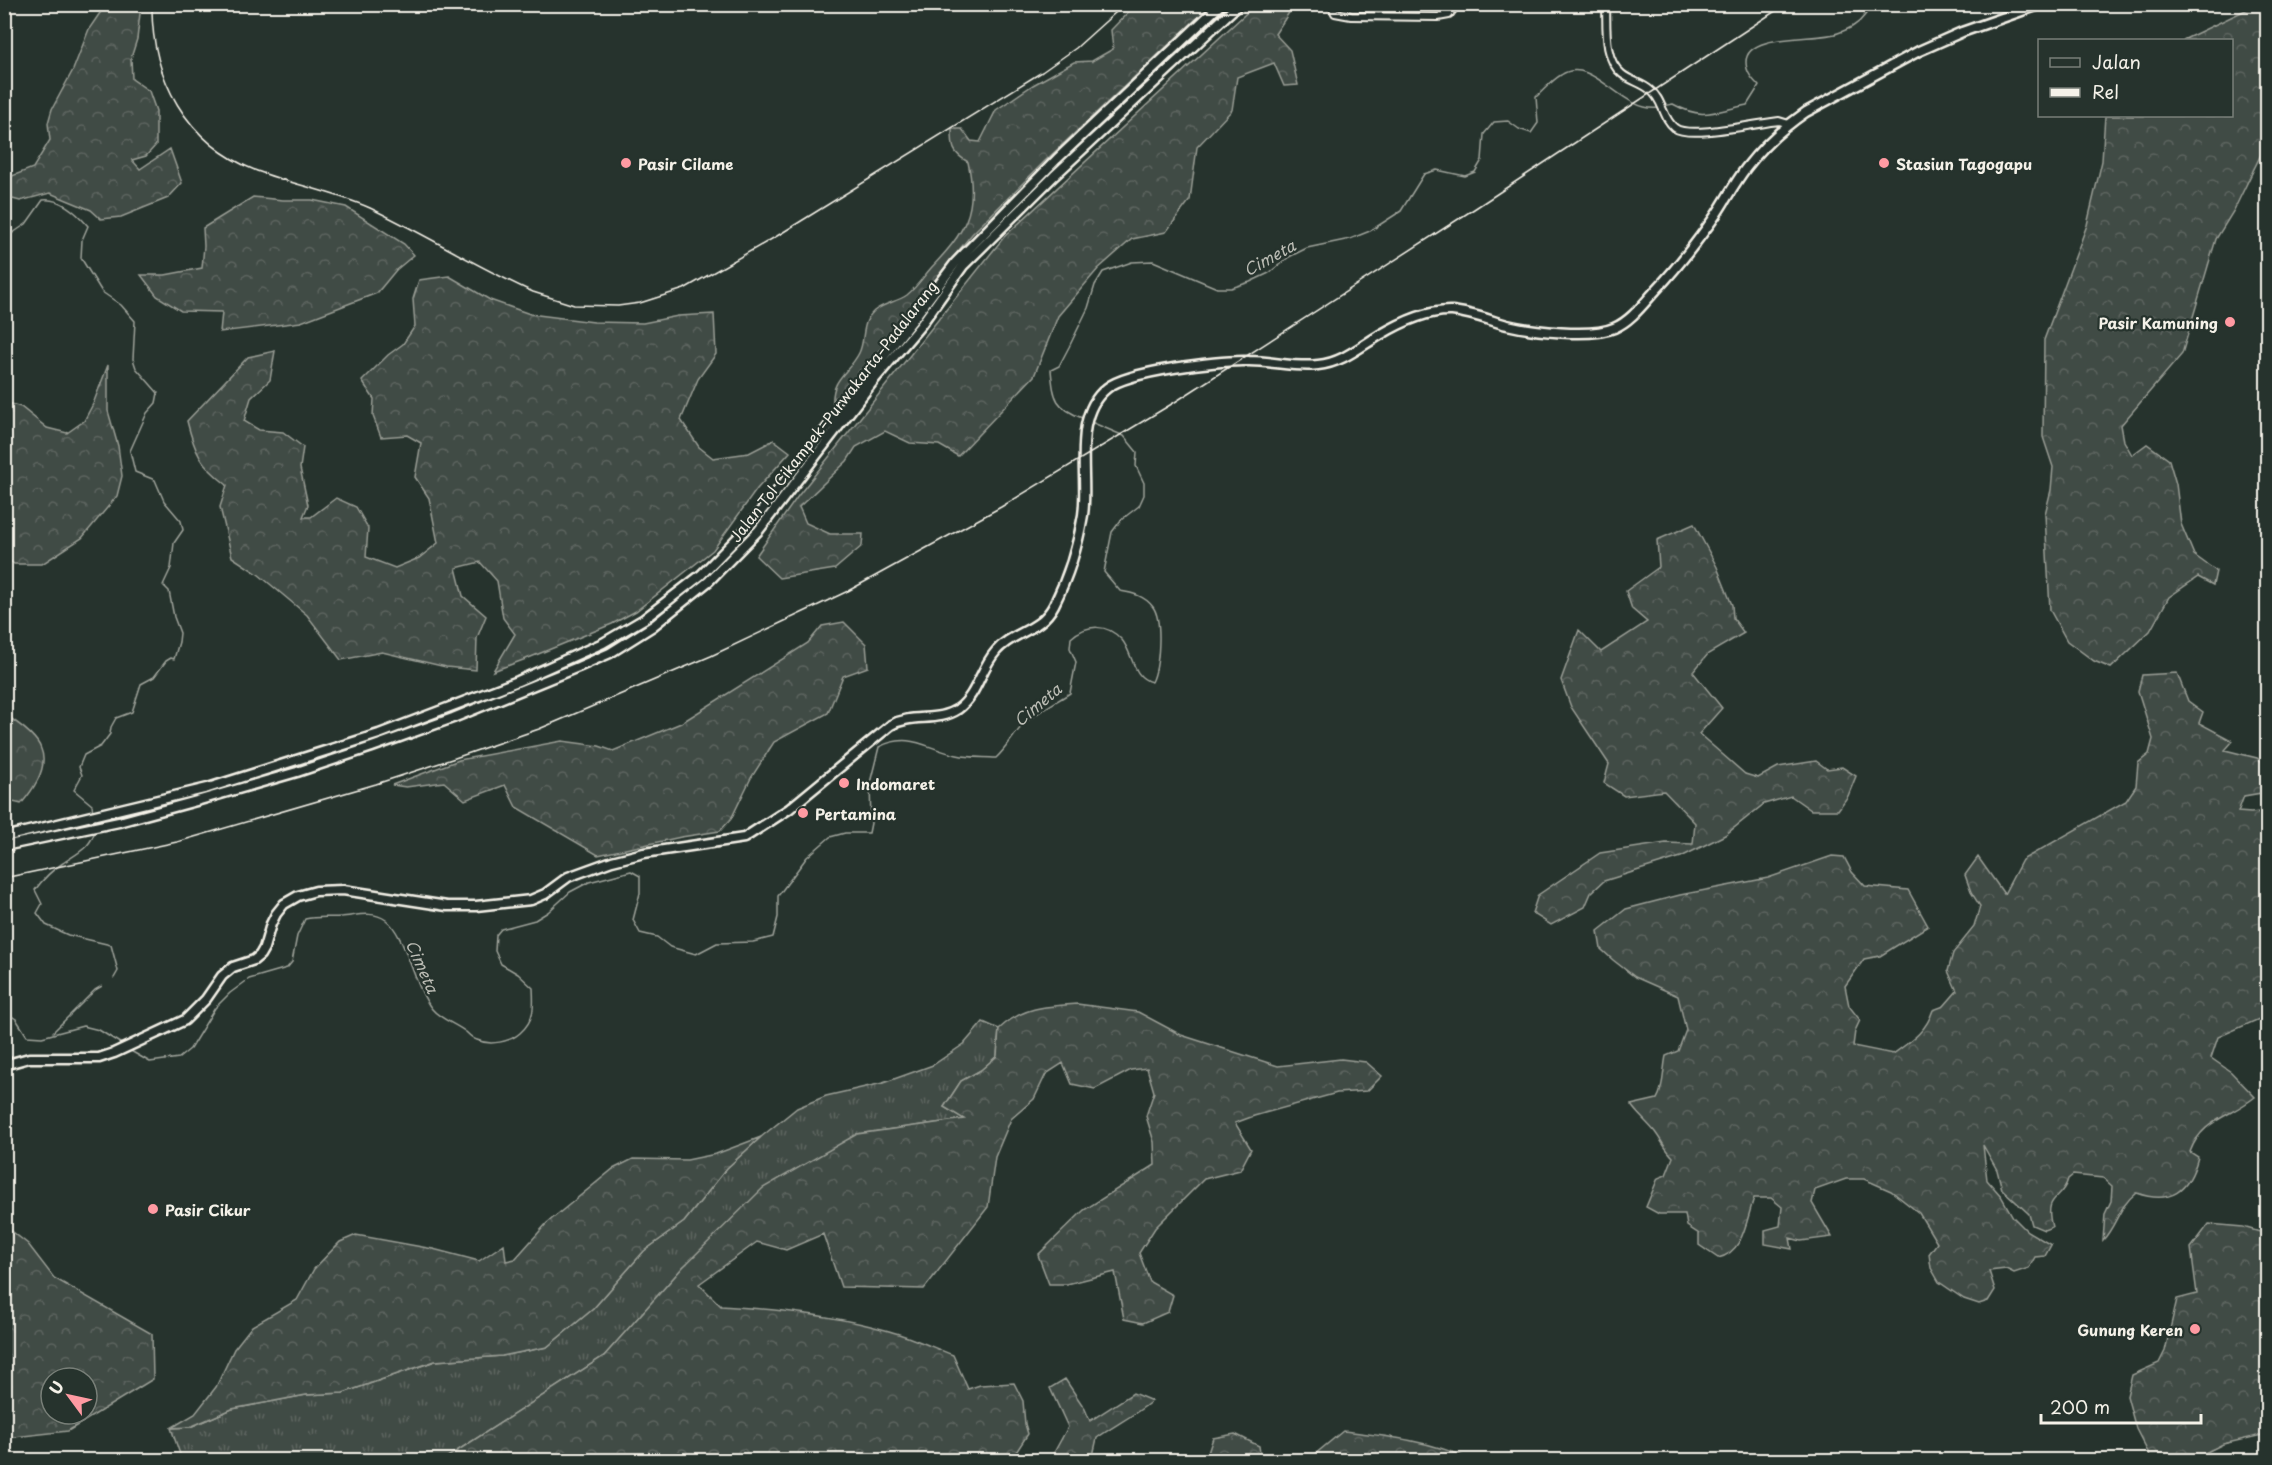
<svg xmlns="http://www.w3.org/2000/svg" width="2272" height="1465" font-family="'Playpen Sans',sans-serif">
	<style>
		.grass { fill: url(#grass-tufts); stroke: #9a9e96; stroke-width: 1.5 }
		.forest { fill: url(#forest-crowns); stroke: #9a9e96; stroke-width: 1.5; fill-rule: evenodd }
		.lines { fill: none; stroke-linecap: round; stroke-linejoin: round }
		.stream { stroke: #9fa39b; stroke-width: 1.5 }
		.secondary-casing { stroke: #f4f1e8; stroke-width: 10 }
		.highway-casing { stroke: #f4f1e8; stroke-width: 13 }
		.secondary { stroke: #26332d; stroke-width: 6 }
		.highway { stroke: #26332d; stroke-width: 8 }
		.rail { stroke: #f4f1e8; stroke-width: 1.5 }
		.poi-dot { fill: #ff9aa2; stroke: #26332d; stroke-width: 2 }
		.labels { text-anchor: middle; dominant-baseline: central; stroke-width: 4.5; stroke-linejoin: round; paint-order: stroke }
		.poi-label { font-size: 15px; font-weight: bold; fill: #f4f1e8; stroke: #26332d; text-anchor: start }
		.street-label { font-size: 15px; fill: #f4f1e8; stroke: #26332d }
		.water-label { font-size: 16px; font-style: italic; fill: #bcbdb5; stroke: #26332d }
	</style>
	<defs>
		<pattern id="grass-tufts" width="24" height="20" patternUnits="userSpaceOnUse" patternTransform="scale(1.5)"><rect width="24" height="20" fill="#414b45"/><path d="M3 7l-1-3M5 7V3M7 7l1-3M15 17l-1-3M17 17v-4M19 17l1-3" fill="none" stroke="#5d6560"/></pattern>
		<pattern id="forest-crowns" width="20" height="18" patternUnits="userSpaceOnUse" patternTransform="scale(1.5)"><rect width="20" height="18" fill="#414b45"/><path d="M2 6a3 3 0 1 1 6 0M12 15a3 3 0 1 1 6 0" fill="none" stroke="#5d6560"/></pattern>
	</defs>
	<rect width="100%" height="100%" fill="#26332d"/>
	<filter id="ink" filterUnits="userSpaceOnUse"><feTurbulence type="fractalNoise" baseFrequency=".0167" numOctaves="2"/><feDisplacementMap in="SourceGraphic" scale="12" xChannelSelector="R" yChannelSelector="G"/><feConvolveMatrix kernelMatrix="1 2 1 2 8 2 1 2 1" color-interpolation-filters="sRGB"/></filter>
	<g filter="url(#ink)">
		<path class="grass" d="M 983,1022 L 999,1029 L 997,1056 L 981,1070 L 961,1081 L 944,1107 L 965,1119 L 857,1134 L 683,1267 L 604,1356 L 443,1460 L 182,1460 L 171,1428 L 190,1427 L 232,1409 L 306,1395 L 343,1393 L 435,1361 L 502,1356 L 547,1347 L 593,1309 L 644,1251 L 684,1222 L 727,1168 L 761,1137 L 797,1108 L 826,1096 L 883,1083 L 933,1065 L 964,1044 Z"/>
		<path class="forest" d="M 102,5 L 141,5 L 137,39 L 131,58 L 132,79 L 149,91 L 156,111 L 156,145 L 146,156 L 132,160 L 140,169 L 170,149 L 182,183 L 168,198 L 121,217 L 101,219 L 91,210 L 50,193 L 20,201 L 5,197 L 5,188 L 9,185 L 12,176 L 33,168 L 50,140 L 48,123 L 52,109 L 73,70 L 89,29 L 102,10 Z
			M 1135,5 L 1211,5 L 1045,161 L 972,234 L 904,318 L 838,407 L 833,404 C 831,378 849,373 859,353 C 866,339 860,324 874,311 C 884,303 897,302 907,295 C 916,288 924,276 931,268 C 964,233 979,212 968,162 C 952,153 952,147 952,129 L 962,129 L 971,141 L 980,142 L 996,110 L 1033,85 L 1074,62 L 1092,61 L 1113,49 L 1111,30 Z
			M 1255,5 L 1294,5 L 1275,34 L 1290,50 L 1298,85 L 1284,86 L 1274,63 L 1237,77 L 1232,110 L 1197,147 L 1190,200 L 1166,232 L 1132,239 L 1098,269 L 1058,316 L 1034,376 L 958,456 L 939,445 L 910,443 L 885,431 L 856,447 L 847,461 L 799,507 L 806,523 L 830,534 L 863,534 L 862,546 L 835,569 L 779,578 L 756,556 L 798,496 L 1004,237 Z
			M 2256,5 L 2267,5 L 2267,142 L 2234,210 L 2216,239 L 2182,354 L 2121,425 L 2124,441 L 2132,455 L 2147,444 L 2169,460 L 2176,484 L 2181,524 L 2194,555 L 2216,571 L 2213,585 L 2198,577 L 2169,597 L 2150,631 L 2111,668 L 2094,661 L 2067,641 L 2050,610 L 2045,514 L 2051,490 L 2053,467 L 2043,437 L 2044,340 L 2087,225 L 2102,161 L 2105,116 L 2232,116 L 2232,40 L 2183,40 Z
			M 253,197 L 283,200 L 312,200 L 346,207 L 404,244 L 414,255 L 396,270 L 377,293 L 301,322 L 220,332 L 222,312 L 181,311 L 157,296 L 141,275 L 165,275 L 202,268 L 204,246 L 203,228 Z
			M 449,276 L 490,300 L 530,314 L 594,322 L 643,323 L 678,316 L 714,314 L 716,354 L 698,379 L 681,420 L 699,447 L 713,458 L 749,453 L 774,440 L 790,452 L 757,489 L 713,550 L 636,611 L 612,624 L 526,659 L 493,671 L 515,634 L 503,618 L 497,581 L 480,562 L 456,568 L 463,596 L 486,616 L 477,638 L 476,670 L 446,667 L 382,652 L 341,660 L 307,615 L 258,574 L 232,557 L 220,507 L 227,485 C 200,464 195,453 187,421 L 248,357 L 275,351 L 270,380 L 251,398 L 244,421 L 259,430 L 283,432 L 303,447 L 300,468 L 308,505 L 303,517 L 311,517 L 336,498 L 356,507 L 368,528 L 366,557 L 395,568 L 419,558 L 438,543 L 429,498 L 415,477 L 421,443 L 407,435 L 381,437 L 373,416 L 374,399 L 362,381 L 388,355 L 403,344 L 415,326 L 413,299 L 419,280 Z
			M 108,365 L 108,411 L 118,446 L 122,476 L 117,496 L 82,538 L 42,564 L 14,564 L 5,557 L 5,402 L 21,407 L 47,428 L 67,433 L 84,421 L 93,404 Z
			M 1694,524 L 1717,567 L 1732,605 L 1733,618 L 1744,633 L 1708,654 L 1693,672 L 1722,708 L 1699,734 L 1745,774 L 1758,778 L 1778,767 L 1816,761 L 1827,769 L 1842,767 L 1856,776 L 1848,796 L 1838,810 L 1811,810 L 1791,796 L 1764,804 L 1725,835 L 1681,857 L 1604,881 L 1591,893 L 1585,907 L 1551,925 L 1532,913 L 1538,895 L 1600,853 L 1666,843 L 1693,844 L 1695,823 L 1664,791 L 1624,796 L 1604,783 L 1609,764 L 1571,707 L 1561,680 L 1579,630 L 1601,652 L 1647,622 L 1632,609 L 1626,591 L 1659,567 L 1657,540 Z
			M 844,622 L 866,644 L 868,667 L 843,676 L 828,713 L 774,742 L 751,778 L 731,819 L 720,831 L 681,837 L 598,855 L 516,807 L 505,785 L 465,800 L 444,782 L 406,787 L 392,785 L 459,760 L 562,741 L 599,746 L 613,751 L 681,723 L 808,643 L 822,626 Z
			M 2177,673 L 2188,701 L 2203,712 L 2199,723 L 2233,741 L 2225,750 L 2257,758 L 2268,766 L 2267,792 L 2244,796 L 2238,812 L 2251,813 L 2267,811 L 2267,1022 L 2259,1019 L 2218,1037 L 2211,1058 L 2231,1072 L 2255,1097 C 2229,1118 2202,1119 2190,1152 L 2198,1157 C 2189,1192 2171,1205 2136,1193 C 2118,1207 2117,1225 2103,1240 L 2105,1214 L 2111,1201 L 2112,1186 L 2103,1178 L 2073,1175 L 2068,1179 C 2062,1202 2043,1193 2052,1227 L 2044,1230 L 2032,1225 L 2029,1214 L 2002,1189 L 1997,1170 L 1983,1145 L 1987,1180 L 2001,1196 L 2013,1217 L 2027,1231 L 2051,1245 L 2045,1256 L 2035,1257 L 2029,1268 L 2014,1273 L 2006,1269 L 1989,1271 L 1995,1290 L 1988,1301 L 1979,1304 L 1964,1299 L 1939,1282 L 1931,1268 L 1929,1254 L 1937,1243 L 1919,1213 L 1891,1191 L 1864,1179 L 1846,1179 L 1815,1190 L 1812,1203 L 1832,1237 L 1801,1241 L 1790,1238 L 1792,1249 L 1765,1244 L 1765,1230 L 1780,1226 L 1782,1207 L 1771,1198 L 1754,1198 C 1746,1220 1744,1253 1718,1258 L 1699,1245 L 1699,1234 L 1687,1226 L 1685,1214 L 1659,1214 L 1646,1207 L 1658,1178 L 1666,1175 L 1673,1157 C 1665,1149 1661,1140 1655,1132 C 1647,1122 1638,1115 1631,1105 L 1657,1099 C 1664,1088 1663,1069 1666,1056 L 1678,1051 L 1686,1030 L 1678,996 L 1635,977 L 1613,960 L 1601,949 L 1598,931 L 1626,909 L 1680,895 L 1768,878 L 1832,856 L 1844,857 L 1852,872 L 1865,886 L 1908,890 L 1928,926 L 1880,956 L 1864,959 L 1845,986 L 1849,1006 L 1860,1020 L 1855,1031 L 1853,1046 L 1893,1054 C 1911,1041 1926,1032 1933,1010 L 1944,1006 L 1957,991 L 1948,971 L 1953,953 L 1974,927 L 1980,906 L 1971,892 L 1965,875 L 1978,857 L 2004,894 L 2022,860 L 2126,801 L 2136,786 L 2138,763 L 2149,754 L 2153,739 L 2138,691 L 2142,675 Z
			M 4,714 C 15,721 37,736 41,749 C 49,768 33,790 21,804 L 5,800 Z
			M 1077,1004 L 1138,1012 L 1181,1035 L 1278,1066 L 1341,1059 L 1366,1062 L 1382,1076 L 1367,1091 L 1337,1093 L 1254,1116 L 1235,1123 L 1251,1149 L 1240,1170 L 1204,1179 L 1155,1228 L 1139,1253 L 1150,1282 L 1173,1295 L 1168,1312 L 1143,1323 L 1124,1319 L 1115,1272 L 1067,1284 L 1049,1284 L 1038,1255 L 1084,1210 L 1155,1165 L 1154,1142 L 1146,1116 L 1154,1092 L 1147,1068 L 1131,1070 L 1095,1089 L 1072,1084 L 1063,1063 L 1046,1074 L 1034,1099 L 1011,1119 L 995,1157 L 988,1207 L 924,1289 L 841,1287 L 823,1234 L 786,1250 L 757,1242 L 699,1284 L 721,1306 C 777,1309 834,1315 889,1331 C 911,1337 932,1347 953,1355 L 968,1389 L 980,1385 L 1014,1383 L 1023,1401 L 1025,1424 L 1028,1434 L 1011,1460 L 443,1460 L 604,1356 L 683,1267 L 763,1188 L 857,1134 L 964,1119 L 944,1107 L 961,1081 L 981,1070 L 997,1056 L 999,1029 C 1022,1007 1046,1006 1077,1004 Z
			M 761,1137 L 727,1168 L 684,1222 L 644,1251 L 593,1309 L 547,1347 L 502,1356 L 435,1361 L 343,1393 L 306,1395 L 232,1409 L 190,1427 L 171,1428 L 195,1414 L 216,1387 L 234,1349 L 252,1326 L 297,1300 L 314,1269 L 340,1242 L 356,1235 L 433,1249 L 479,1261 L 504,1244 L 506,1261 L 515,1259 L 547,1223 L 613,1169 L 633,1159 L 687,1160 L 716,1154 Z
			M 2209,1224 L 2243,1227 L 2267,1234 L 2267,1434 L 2223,1444 L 2197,1457 L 2152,1460 L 2136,1429 L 2127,1396 L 2132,1375 L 2159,1363 L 2165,1351 L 2177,1299 L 2197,1294 L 2191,1248 Z
			M 4,1225 L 28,1244 L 54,1278 L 152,1334 L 153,1379 L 68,1431 L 5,1438 ZM 51,1378 L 87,1378 L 87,1414 L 51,1414 Z
			M 1065,1379 L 1085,1409 L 1090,1421 L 1133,1393 L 1152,1401 C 1135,1415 1115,1425 1097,1438 L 1092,1460 L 1050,1460 L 1068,1427 L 1050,1388 Z
			M 1343,1431 C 1386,1436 1432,1441 1471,1460 L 1305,1460 L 1309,1459 Z
			M 1235,1434 L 1259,1446 L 1261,1460 L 1210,1460 L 1208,1453 L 1213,1438 Z"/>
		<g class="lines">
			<path class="stream" d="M 1663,106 L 1673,104 C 1703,121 1715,111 1747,105 L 1759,86 C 1752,79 1746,72 1746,62 C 1746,32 1818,41 1838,33 C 1849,29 1858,25 1865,15 C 1868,11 1869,8 1874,4
				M 4,239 L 26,224 L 43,200 C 60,198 77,213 88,226 L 82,240 L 81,258 L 102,292 L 121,305 L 135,321 L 133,359 L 136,368 L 158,393 L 156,403 L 147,413 L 130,451 L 135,472 L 155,480 L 164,501 L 181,521 L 183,530 L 174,543 L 171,568 L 163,585 L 169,591 L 174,617 L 180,633 L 179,642 L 174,659 L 171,658 L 166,661 L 154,677 L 141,684 L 132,712 L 116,718 L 111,727 L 110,734 L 101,746 L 84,755 L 79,767 L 82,775 L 74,790 L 92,805 L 93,813
				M 1084,419 C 1055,407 1054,400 1051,370 L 1059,366 L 1069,347 L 1088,308 L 1095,285 L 1103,272 L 1132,262 L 1153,261 L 1217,288 L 1231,288 L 1250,282 L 1269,273 L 1289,257 L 1307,248 L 1350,239 L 1370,231 L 1401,211 L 1424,174 L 1437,170 L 1465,176 L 1475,172 L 1482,160 L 1484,134 L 1494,122 L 1508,121 L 1519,129 L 1531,133 L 1538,123 L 1536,97 C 1544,90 1552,80 1561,75 C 1592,54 1622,113 1658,108
				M 95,830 C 91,848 77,853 63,863 C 52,870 43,879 35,890 L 42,904 L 37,913 L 46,925 L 68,935 L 111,945 L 118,971 L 114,978
				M 4,1011 L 16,1019 L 27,1036 L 42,1037 L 83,1026 L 99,1030 L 123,1045
				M 53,1032 L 95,990 L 102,986
				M 129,1050 L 150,1062 L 179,1058 L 190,1049 L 215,1008 L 230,993 L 249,979 L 287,968 L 292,962 L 297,936 L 305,919 C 318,916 329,918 341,917 C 356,916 372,910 386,920 C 406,935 413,985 432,1009 C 440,1019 456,1024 466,1032 C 469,1035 473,1039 477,1040 C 490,1046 510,1042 520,1033 C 535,1020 534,1006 533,988 L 518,974 L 501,964 L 495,951 L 496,935 L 501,929 L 535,920 L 548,912 L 570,892 L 589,882 L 631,871 L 640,876 L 640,893 L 633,920 L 640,933 L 657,937 L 670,947 L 696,954 L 717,943 L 753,942 L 773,937 L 778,917 L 778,896 L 807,857 L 830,837 L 845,833 L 869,833 L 871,823 L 870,783 L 879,747 C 910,731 927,749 957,755 C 970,758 983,757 996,758 C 1008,747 1014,733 1026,722 C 1039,711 1056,702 1070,693 L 1076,662 L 1070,648 L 1071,638 C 1087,624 1107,623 1122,640 C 1133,653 1132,678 1152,682 C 1159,668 1163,621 1153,607 C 1145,596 1133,593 1120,591 L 1104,572 L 1112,532 L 1121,520 L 1139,506 L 1144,495 L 1144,483 L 1136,466 L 1137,452 L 1124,436 L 1091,422"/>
			<defs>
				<path id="secondary" d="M 1331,4 L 1335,13 L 1351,16 L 1438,17 L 1449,15 L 1457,4
					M 1606,4 C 1607,26 1603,59 1622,74 C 1631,81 1642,83 1650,90 C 1663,99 1662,118 1675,128 C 1689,139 1758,123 1779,121 L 1789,124"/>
				<path id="highway" d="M 4,837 L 208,788 L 379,734 L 518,681 L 603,643 L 644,619 L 701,575 L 751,524 L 911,322 L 956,262 L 1057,159 L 1221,4
					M 4,846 L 119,822 L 200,800 L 297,772 L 372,747 L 453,718 L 578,667 L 610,653 L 653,626 L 709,581 L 759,530 L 875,379 L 921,325 L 963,266 L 1054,176 L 1239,4
					M 4,1065 L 29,1058 L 99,1058 L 114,1053 L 185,1020 L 206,999 L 222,976 L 233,967 L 254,960 L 260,955 L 264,948 L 271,924 L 276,914 L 284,904 L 298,896 L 316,891 L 343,890 L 447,906 L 476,906 L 531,900 L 545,894 L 568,877 L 612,861 L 644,853 L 744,838 L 789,809 L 891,725 C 912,713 937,723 958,709 C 978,694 980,669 996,651 C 1013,631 1040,632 1054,605 C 1068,577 1078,545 1083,515 C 1089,476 1071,416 1107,388 C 1128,371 1221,360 1249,361 C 1272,361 1296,368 1318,365 C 1342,363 1361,346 1380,335 C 1400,323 1428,310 1452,311 C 1471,313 1489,320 1507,325 C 1532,331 1591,338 1614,328 C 1631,321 1644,303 1656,290 C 1675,270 1692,248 1708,226 C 1722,208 1732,186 1746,168 C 1763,146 1784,127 1806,112 L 1919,51 L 1962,32 L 2042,4"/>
			</defs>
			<use href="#secondary" class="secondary-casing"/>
			<use href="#highway" class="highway-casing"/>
			<use href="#secondary" class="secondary"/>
			<use href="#highway" class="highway"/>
			<path class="rail" d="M 152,4 C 151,78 186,143 257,171 C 294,185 333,192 370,208 C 425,234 477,267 533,292 L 574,305 L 618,306 L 640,303 L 684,289 L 777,236 L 1042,72 L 1076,48 L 1125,4
				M 4,878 L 177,842 L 376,784 L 452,759 L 539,729 L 711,656 L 848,591 L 1001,507 L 1175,402 L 1474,209 L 1786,4"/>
		</g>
	</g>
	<g class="poi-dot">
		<circle cx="626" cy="163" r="6"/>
		<circle cx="1884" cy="163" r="6"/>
		<circle cx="2230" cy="322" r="6"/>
		<circle cx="844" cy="783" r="6"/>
		<circle cx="803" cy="813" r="6"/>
		<circle cx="153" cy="1209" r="6"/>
		<circle cx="2195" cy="1329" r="6"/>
	</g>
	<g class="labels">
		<g class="poi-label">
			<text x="638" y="163">Pasir Cilame</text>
			<text x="1896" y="163">Stasiun Tagogapu</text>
			<text x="2218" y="322" text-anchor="end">Pasir Kamuning</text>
			<text x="856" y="783">Indomaret</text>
			<text x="815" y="813">Pertamina</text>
			<text x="165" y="1209">Pasir Cikur</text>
			<text x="2183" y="1329" text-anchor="end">Gunung Keren</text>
		</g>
		<g class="street-label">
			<text transform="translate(833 411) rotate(-52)">Jalan Tol Cikampek–Purwakarta–Padalarang</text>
		</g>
		<g class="water-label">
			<text transform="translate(1269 257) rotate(-29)">Cimeta</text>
			<text transform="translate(1037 704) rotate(-40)">Cimeta</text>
			<text transform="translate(423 966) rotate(66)">Cimeta</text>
		</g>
	</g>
	<rect width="2272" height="1465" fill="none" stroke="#26332d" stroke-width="24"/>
	<rect x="12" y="12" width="2248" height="1441" fill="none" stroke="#f4f1e8" stroke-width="2" filter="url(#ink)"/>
	<rect x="2038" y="39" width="195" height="78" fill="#26332d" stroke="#787f78" stroke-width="1.5"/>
	<rect x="2050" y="58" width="30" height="9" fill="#26332d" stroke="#787f78" stroke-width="1.5"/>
	<text x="2092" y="69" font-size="18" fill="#f4f1e8">Jalan</text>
	<rect x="2050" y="88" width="30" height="9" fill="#f4f1e8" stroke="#787f78" stroke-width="1.5"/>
	<text x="2092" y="99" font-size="18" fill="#f4f1e8">Rel</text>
	<g transform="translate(69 1396) rotate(303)"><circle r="28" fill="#26332d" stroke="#787f78" stroke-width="1.5"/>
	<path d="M0-4.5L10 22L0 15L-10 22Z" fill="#ff9aa2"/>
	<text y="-9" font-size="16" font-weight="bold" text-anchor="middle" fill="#f4f1e8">U</text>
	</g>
	<path d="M2041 1414v9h160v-9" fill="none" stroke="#f4f1e8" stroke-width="3"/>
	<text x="2050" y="1414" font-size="18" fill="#f4f1e8" stroke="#26332d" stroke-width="4.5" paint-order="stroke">200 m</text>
</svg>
